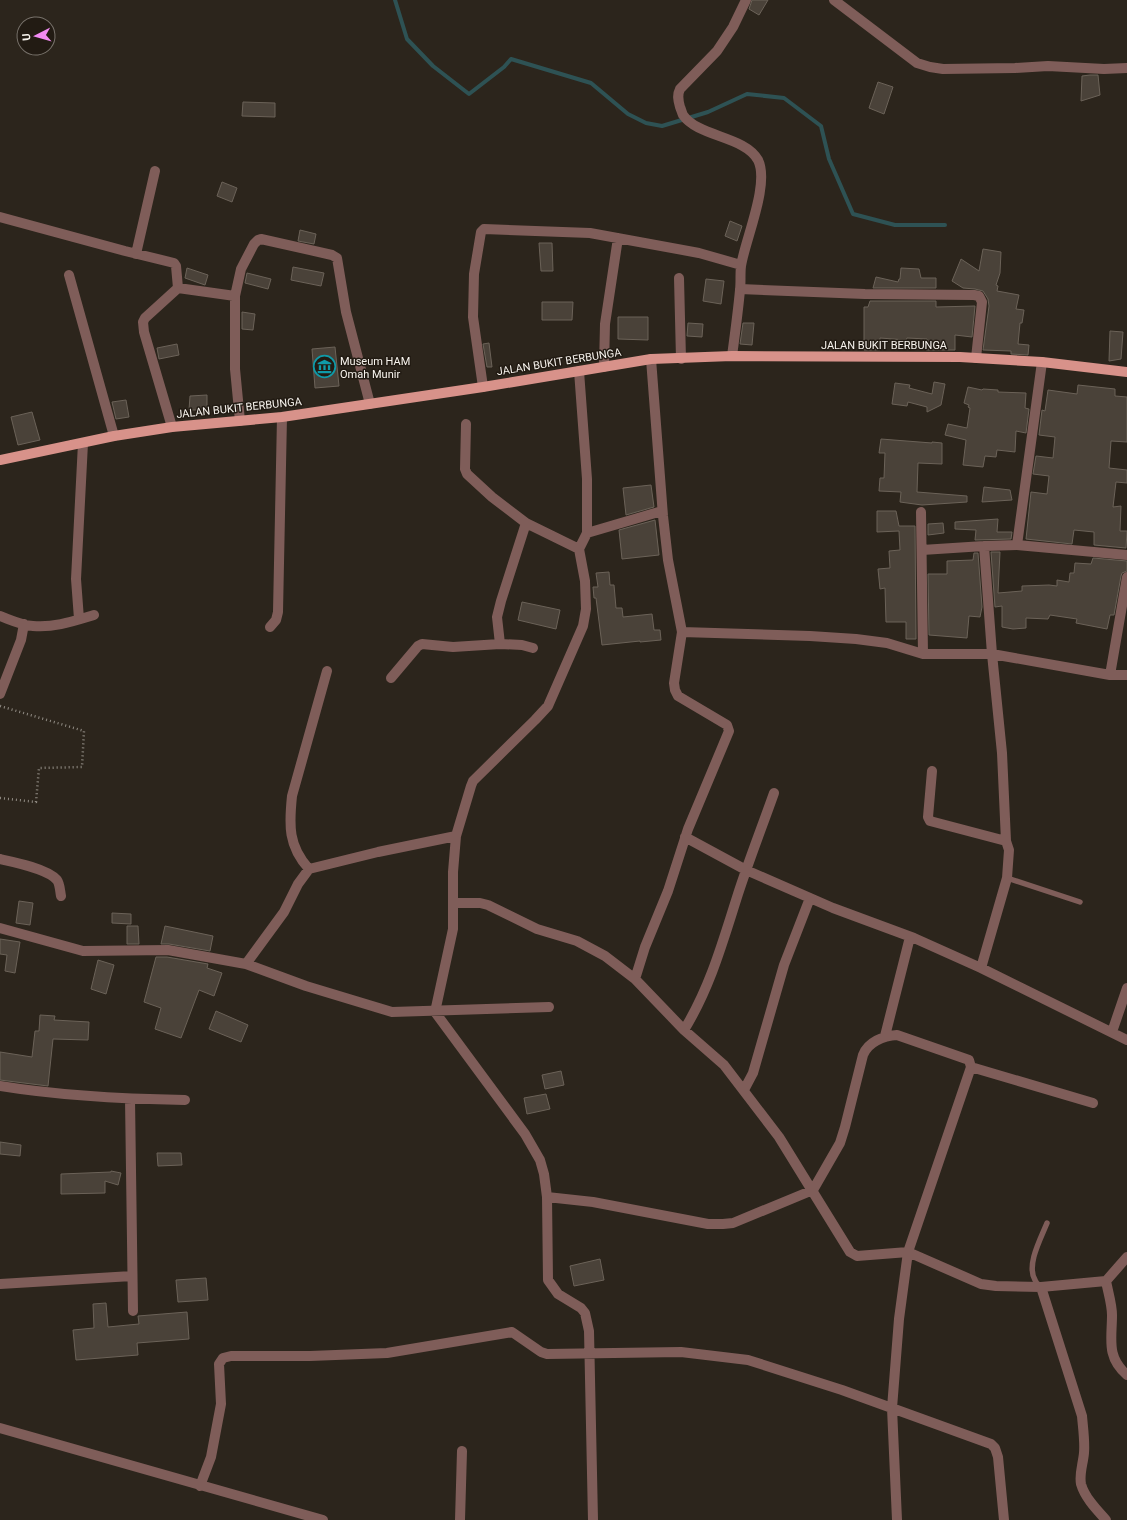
<svg xmlns="http://www.w3.org/2000/svg" width="1127" height="1520" font-family="Roboto,sans-serif">
	<style>
		.lines { fill: none; stroke-linecap: round; stroke-linejoin: round }
		.stream { stroke: #2e5254; stroke-width: 4 }
		.building { fill: #4a4239; stroke: #6b6258 }
		.path { stroke: #928d85; stroke-width: 2.5; stroke-dasharray: 1 3; stroke-linecap: butt }
		.service { stroke: #7f5d59; stroke-width: 5.5 }
		.minor { stroke: #7f5d59; stroke-width: 10 }
		.primary { stroke: #d8928a; stroke-width: 10 }
		.labels { text-anchor: middle; dominant-baseline: central; stroke-width: 3; stroke-linejoin: round; paint-order: stroke }
		.street-label { font-size: 11px; fill: #f8f4ee; stroke: #221b13 }
		.poi-label { font-size: 11px; fill: #f8f4ee; stroke: #221b13; text-anchor: start }
	</style>
	<rect width="100%" height="100%" fill="#2c251c"/>
	<g class="lines">
		<path class="stream" d="M 395,0 L 407,39 L 433,66 L 469,94 L 504,67 L 511,59 L 591,83 L 628,114 L 646,123 L 662,126 L 708,112 L 747,94 L 784,98 L 821,126 L 829,159 L 853,214 L 895,225 L 945,225"/>
	</g>
	<path class="building" d="M 752,0 L 768,0 L 759,15 L 749,9 Z
		M 1090,75 L 1098,75 L 1100,95 L 1081,101 L 1082,76 Z
		M 878,82 L 893,87 L 884,114 L 869,108 Z
		M 243,102 L 275,103 L 275,117 L 242,116 Z
		M 222,182 L 237,188 L 232,202 L 217,196 Z
		M 730,221 L 742,226 L 737,241 L 725,236 Z
		M 300,230 L 316,234 L 314,244 L 298,241 Z
		M 539,243 L 552,243 L 553,271 L 541,271 Z
		M 983,249 L 1001,252 L 1000,273 L 996,285 L 998,286 L 997,291 L 1019,295 L 1016,309 L 1024,310 L 1022,323 L 1020,323 L 1018,344 L 1029,345 L 1028,355 L 1011,354 L 1011,351 L 983,350 L 989,306 L 988,299 L 983,291 L 975,289 L 963,288 L 952,281 L 961,259 L 979,271 Z
		M 293,267 L 324,273 L 321,286 L 291,280 Z
		M 187,268 L 208,275 L 205,285 L 185,278 Z
		M 901,268 L 919,269 L 921,278 L 936,278 L 936,288 L 873,288 L 876,277 L 898,282 L 899,279 L 900,279 Z
		M 247,273 L 271,279 L 268,289 L 245,283 Z
		M 706,279 L 724,281 L 721,304 L 703,301 Z
		M 870,301 L 936,301 L 936,307 L 975,306 L 972,337 L 955,335 L 955,350 L 926,350 L 927,339 L 907,338 L 906,340 L 880,338 L 880,350 L 864,350 L 864,307 L 868,307 Z
		M 542,302 L 573,302 L 572,320 L 542,320 Z
		M 242,312 L 255,314 L 253,330 L 242,329 Z
		M 618,317 L 648,317 L 648,340 L 618,339 Z
		M 688,323 L 703,324 L 702,337 L 687,336 Z
		M 743,323 L 754,323 L 752,345 L 740,344 Z
		M 1110,331 L 1123,332 L 1121,359 L 1109,361 Z
		M 489,343 L 492,367 L 487,367 L 483,344 Z
		M 177,344 L 179,355 L 159,359 L 157,348 Z
		M 335,347 L 339,386 L 315,388 L 312,349 Z
		M 934,382 L 945,384 L 941,405 L 927,412 L 927,407 L 908,402 L 907,406 L 892,404 L 895,383 L 910,385 L 909,388 L 932,394 Z
		M 1078,385 L 1115,389 L 1115,396 L 1127,397 L 1127,442 L 1111,441 L 1109,468 L 1127,470 L 1127,483 L 1116,482 L 1113,507 L 1121,506 L 1120,531 L 1127,531 L 1126,548 L 1094,545 L 1094,532 L 1074,530 L 1072,544 L 1026,539 L 1031,492 L 1047,494 L 1049,476 L 1033,474 L 1036,456 L 1053,458 L 1055,437 L 1039,435 L 1042,410 L 1045,411 L 1048,390 L 1077,394 Z
		M 968,387 L 982,390 L 983,389 L 998,390 L 998,392 L 1026,393 L 1025,408 L 1029,409 L 1026,433 L 1016,431 L 1015,452 L 997,450 L 996,457 L 985,456 L 983,467 L 963,465 L 966,440 L 945,435 L 948,424 L 967,428 L 970,408 L 968,407 L 969,405 L 964,403 Z
		M 207,395 L 207,410 L 189,410 L 190,396 Z
		M 126,400 L 129,417 L 116,419 L 112,402 Z
		M 32,412 L 40,440 L 18,445 L 11,417 Z
		M 881,439 L 932,443 L 932,442 L 942,443 L 942,464 L 918,463 L 917,492 L 967,496 L 967,502 L 922,505 L 900,502 L 901,492 L 879,491 L 880,478 L 884,478 L 885,453 L 879,453 Z
		M 651,485 L 654,507 L 626,515 L 623,488 Z
		M 984,487 L 1010,490 L 1012,500 L 982,502 Z
		M 877,511 L 896,511 L 899,526 L 915,526 L 916,639 L 906,639 L 906,622 L 886,622 L 885,588 L 880,589 L 878,569 L 890,568 L 889,551 L 900,550 L 899,531 L 877,532 Z
		M 998,519 L 997,532 L 1012,532 L 1011,539 L 975,540 L 976,530 L 955,529 L 955,522 Z
		M 655,520 L 659,555 L 622,559 L 619,530 Z
		M 943,523 L 944,533 L 928,535 L 928,524 Z
		M 991,552 L 1000,552 L 998,593 L 1022,591 L 1022,586 L 1049,585 L 1057,586 L 1057,580 L 1069,582 L 1070,573 L 1074,573 L 1075,563 L 1091,564 L 1093,558 L 1127,561 L 1127,571 L 1122,573 L 1121,576 L 1114,615 L 1110,615 L 1107,629 L 1076,623 L 1077,619 L 1050,615 L 1048,619 L 1026,618 L 1026,628 L 1013,629 L 1002,627 L 1002,606 L 995,607 Z
		M 974,553 L 978,553 L 982,607 L 980,617 L 969,616 L 967,638 L 929,635 L 928,574 L 947,574 L 947,561 L 973,560 Z
		M 609,572 L 610,585 L 614,585 L 616,608 L 622,608 L 623,617 L 652,614 L 654,630 L 660,630 L 661,640 L 640,642 L 640,641 L 602,645 L 596,598 L 594,598 L 593,587 L 598,587 L 596,573 Z
		M 522,602 L 560,610 L 556,629 L 518,620 Z
		M 19,901 L 33,903 L 30,925 L 16,923 Z
		M 112,913 L 131,914 L 131,924 L 112,923 Z
		M 127,926 L 138,926 L 139,944 L 127,944 Z
		M 165,926 L 213,936 L 210,951 L 169,944 L 161,944 Z
		M 0,939 L 20,942 L 15,973 L 5,971 L 7,955 L 0,954 Z
		M 156,957 L 167,957 L 208,964 L 207,968 L 222,973 L 214,996 L 199,990 L 181,1038 L 155,1029 L 161,1008 L 144,1002 Z
		M 98,960 L 114,965 L 106,994 L 91,989 Z
		M 216,1011 L 248,1025 L 241,1042 L 209,1029 Z
		M 40,1015 L 55,1016 L 54,1020 L 89,1022 L 88,1040 L 53,1039 L 48,1086 L 0,1080 L 0,1052 L 32,1057 L 35,1031 L 39,1031 Z
		M 561,1071 L 564,1085 L 545,1089 L 542,1075 Z
		M 546,1094 L 550,1109 L 527,1114 L 524,1098 Z
		M 0,1142 L 21,1145 L 20,1156 L 0,1154 Z
		M 157,1153 L 181,1153 L 182,1165 L 158,1166 Z
		M 111,1171 L 121,1173 L 118,1185 L 105,1181 L 105,1193 L 61,1194 L 61,1174 L 111,1172 Z
		M 600,1259 L 604,1280 L 574,1286 L 570,1266 Z
		M 206,1278 L 208,1300 L 178,1302 L 176,1280 Z
		M 106,1303 L 108,1327 L 139,1324 L 138,1316 L 187,1312 L 189,1339 L 137,1343 L 138,1355 L 76,1360 L 73,1330 L 94,1328 L 93,1304 Z"/>
	<g class="lines">
		<path class="path" d="M 0,798 L 36,802 L 39,768 L 82,767 L 84,731 L 0,706"/>
		<path class="service" d="M 1007,878 L 1080,902
			M 1041,1287 C 1039,1285 1036,1283 1035,1280 C 1026,1265 1041,1238 1047,1223"/>
		<path class="minor" d="M 834,0 L 917,63 L 930,67 L 943,69 L 1015,68 L 1048,66 L 1104,69 L 1127,68
			M 0,217 L 125,251 L 174,263 L 176,266 L 178,288 L 235,296
			M 136,254 L 155,171
			M 69,275 L 114,436
			M 679,278 L 681,359
			M 740,289 L 865,294 L 974,295 L 979,296 L 982,302 L 976,358
			M 732,356 C 735,334 738,312 740,290 C 741,282 740,274 741,266 C 745,240 770,184 758,160 C 745,136 698,137 683,115 C 682,113 681,109 680,107 C 678,100 677,95 680,89 L 717,51 L 733,27 L 746,0
			M 604,367 L 605,324 L 618,238
			M 483,387 L 473,317 L 474,274 L 481,232 L 484,229 L 590,233 L 699,253 L 741,265
			M 240,421 L 235,369 L 235,296 L 241,269 L 254,244 L 258,240 L 261,239 L 332,255 L 337,258 L 346,312 L 370,404
			M 466,424 L 465,469 L 467,474 L 492,497 L 526,523 L 579,549 L 587,533 L 587,479 L 579,371
			M 172,427 L 144,332 L 143,322 L 145,318 L 178,288
			M 921,512 L 923,654
			M 587,533 L 662,511
			M 1017,545 L 1042,362
			M 579,549 L 585,581 L 586,609 L 583,626 L 548,706 L 535,720 L 473,781 L 471,786 L 456,836 L 453,872 L 453,929 L 435,1012 L 525,1134 L 540,1160 L 544,1174 L 547,1197 L 548,1280 L 558,1294 L 581,1308 L 585,1313 L 589,1331 L 593,1520
			M 922,550 L 984,546
			M 0,616 C 11,620 21,625 33,626 C 54,628 74,621 94,615
			M 79,619 L 76,579 L 83,443
			M 270,627 L 276,620 L 278,612 L 282,417
			M 682,632 L 810,636 L 856,639 L 887,643 L 923,654 L 992,654 L 1110,675 L 1127,675
			M 500,644 L 522,645 L 533,648
			M 327,671 L 292,796 C 289,825 288,846 309,869 L 378,852 L 456,836
			M 1110,675 L 1127,577
			M 391,678 L 418,646 L 422,644 L 453,647 L 500,644 L 497,617 L 501,601 L 526,523
			M 0,694 L 21,640 L 24,624
			M 932,771 L 928,817 L 930,821 L 1006,841
			M 685,837 L 746,870 L 833,908 L 914,938 L 981,968 L 1127,1040
			M 0,859 C 14,862 48,869 57,880 C 60,884 60,891 61,896
			M 453,903 L 480,903 L 488,905 L 537,929 L 577,941 L 605,956 L 635,979 L 684,1030 L 724,1065 L 779,1137 L 850,1252 L 857,1256 L 908,1252 L 981,1284 L 996,1286 L 1041,1287 L 1106,1281 L 1127,1257
			M 0,928 L 83,951 L 168,950 L 246,964 L 284,912 L 298,884 L 309,869
			M 246,964 L 306,986 L 392,1012 L 549,1007
			M 981,968 L 1007,878 L 1009,850 L 1006,841 L 1002,753 L 992,654 L 984,546 L 1017,545 L 1127,555
			M 635,979 L 645,947 L 668,891 L 688,829 L 729,731 L 727,725 L 678,696 L 675,690 L 674,683 L 682,632 L 668,560 L 663,516 L 651,359
			M 684,1030 C 710,988 723,941 738,894 C 749,860 762,827 774,793
			M 1112,1032 L 1127,988
			M 885,1036 L 910,937
			M 971,1067 L 1093,1103
			M 0,1086 C 61,1096 123,1099 185,1100
			M 744,1090 L 753,1073 L 784,965 L 810,898
			M 130,1099 L 133,1311
			M 547,1197 L 593,1202 L 708,1224 L 723,1224 L 733,1223 L 813,1190 L 840,1143 L 845,1127 L 863,1055 C 868,1042 883,1036 897,1035 L 969,1060 L 971,1067 L 908,1252 L 899,1319 L 892,1408 L 897,1520
			M 1106,1281 C 1108,1292 1112,1304 1112,1315 C 1112,1339 1106,1357 1127,1375
			M 0,1284 L 132,1276
			M 1041,1287 L 1082,1416 C 1083,1428 1085,1441 1084,1453 C 1083,1464 1079,1474 1081,1484 C 1085,1498 1097,1510 1106,1520
			M 0,1428 L 323,1520
			M 200,1486 L 211,1457 L 221,1404 L 219,1364 L 223,1358 L 231,1356 L 310,1356 L 387,1353 L 512,1332 L 541,1352 L 547,1354 L 681,1352 L 748,1360 L 842,1390 L 991,1444 L 995,1448 L 998,1457 L 1004,1520
			M 460,1520 L 462,1451"/>
		<path class="primary" d="M 0,460 L 114,436 L 172,427 L 282,417 L 483,387 L 651,359 L 732,356 L 960,357 L 1042,362 L 1127,372"/>
	</g>
	<defs>
		<symbol id="museum-ring" viewBox="-11 -11 22 22"><circle r="9.5" fill="#221b13" stroke="#0f9aa8" stroke-width="1.5"/><path d="M0-6L6-3V-2H-6V-3ZM-5-1h2V3h-2ZM-1-1h2V3h-2ZM3-1h2V3H3ZM-6 4H6V6H-6Z" fill="#0f9aa8"/></symbol>
	</defs>
	<g fill-rule="evenodd">
		<use href="#museum-ring" x="312" y="354" width="25" height="25"/>
	</g>
	<g class="labels">
		<g class="street-label">
			<text x="884" y="345">JALAN BUKIT BERBUNGA</text>
			<text transform="translate(559 362) rotate(-9)">JALAN BUKIT BERBUNGA</text>
			<text transform="translate(239 408) rotate(-6)">JALAN BUKIT BERBUNGA</text>
		</g>
		<g class="poi-label">
			<text x="340" y="361">Museum HAM<tspan x="340" dy="13">Omah Munir</tspan></text>
		</g>
	</g>
	<g transform="translate(36 36) rotate(264)"><circle r="19" fill="#221b13" stroke="#78726b"/>
	<path d="M0-3L7 15L0 10L-7 15Z" fill="#f28af3"/>
	<text y="-6" font-size="11" font-weight="bold" text-anchor="middle" fill="#f8f4ee">U</text>
	</g>
</svg>
